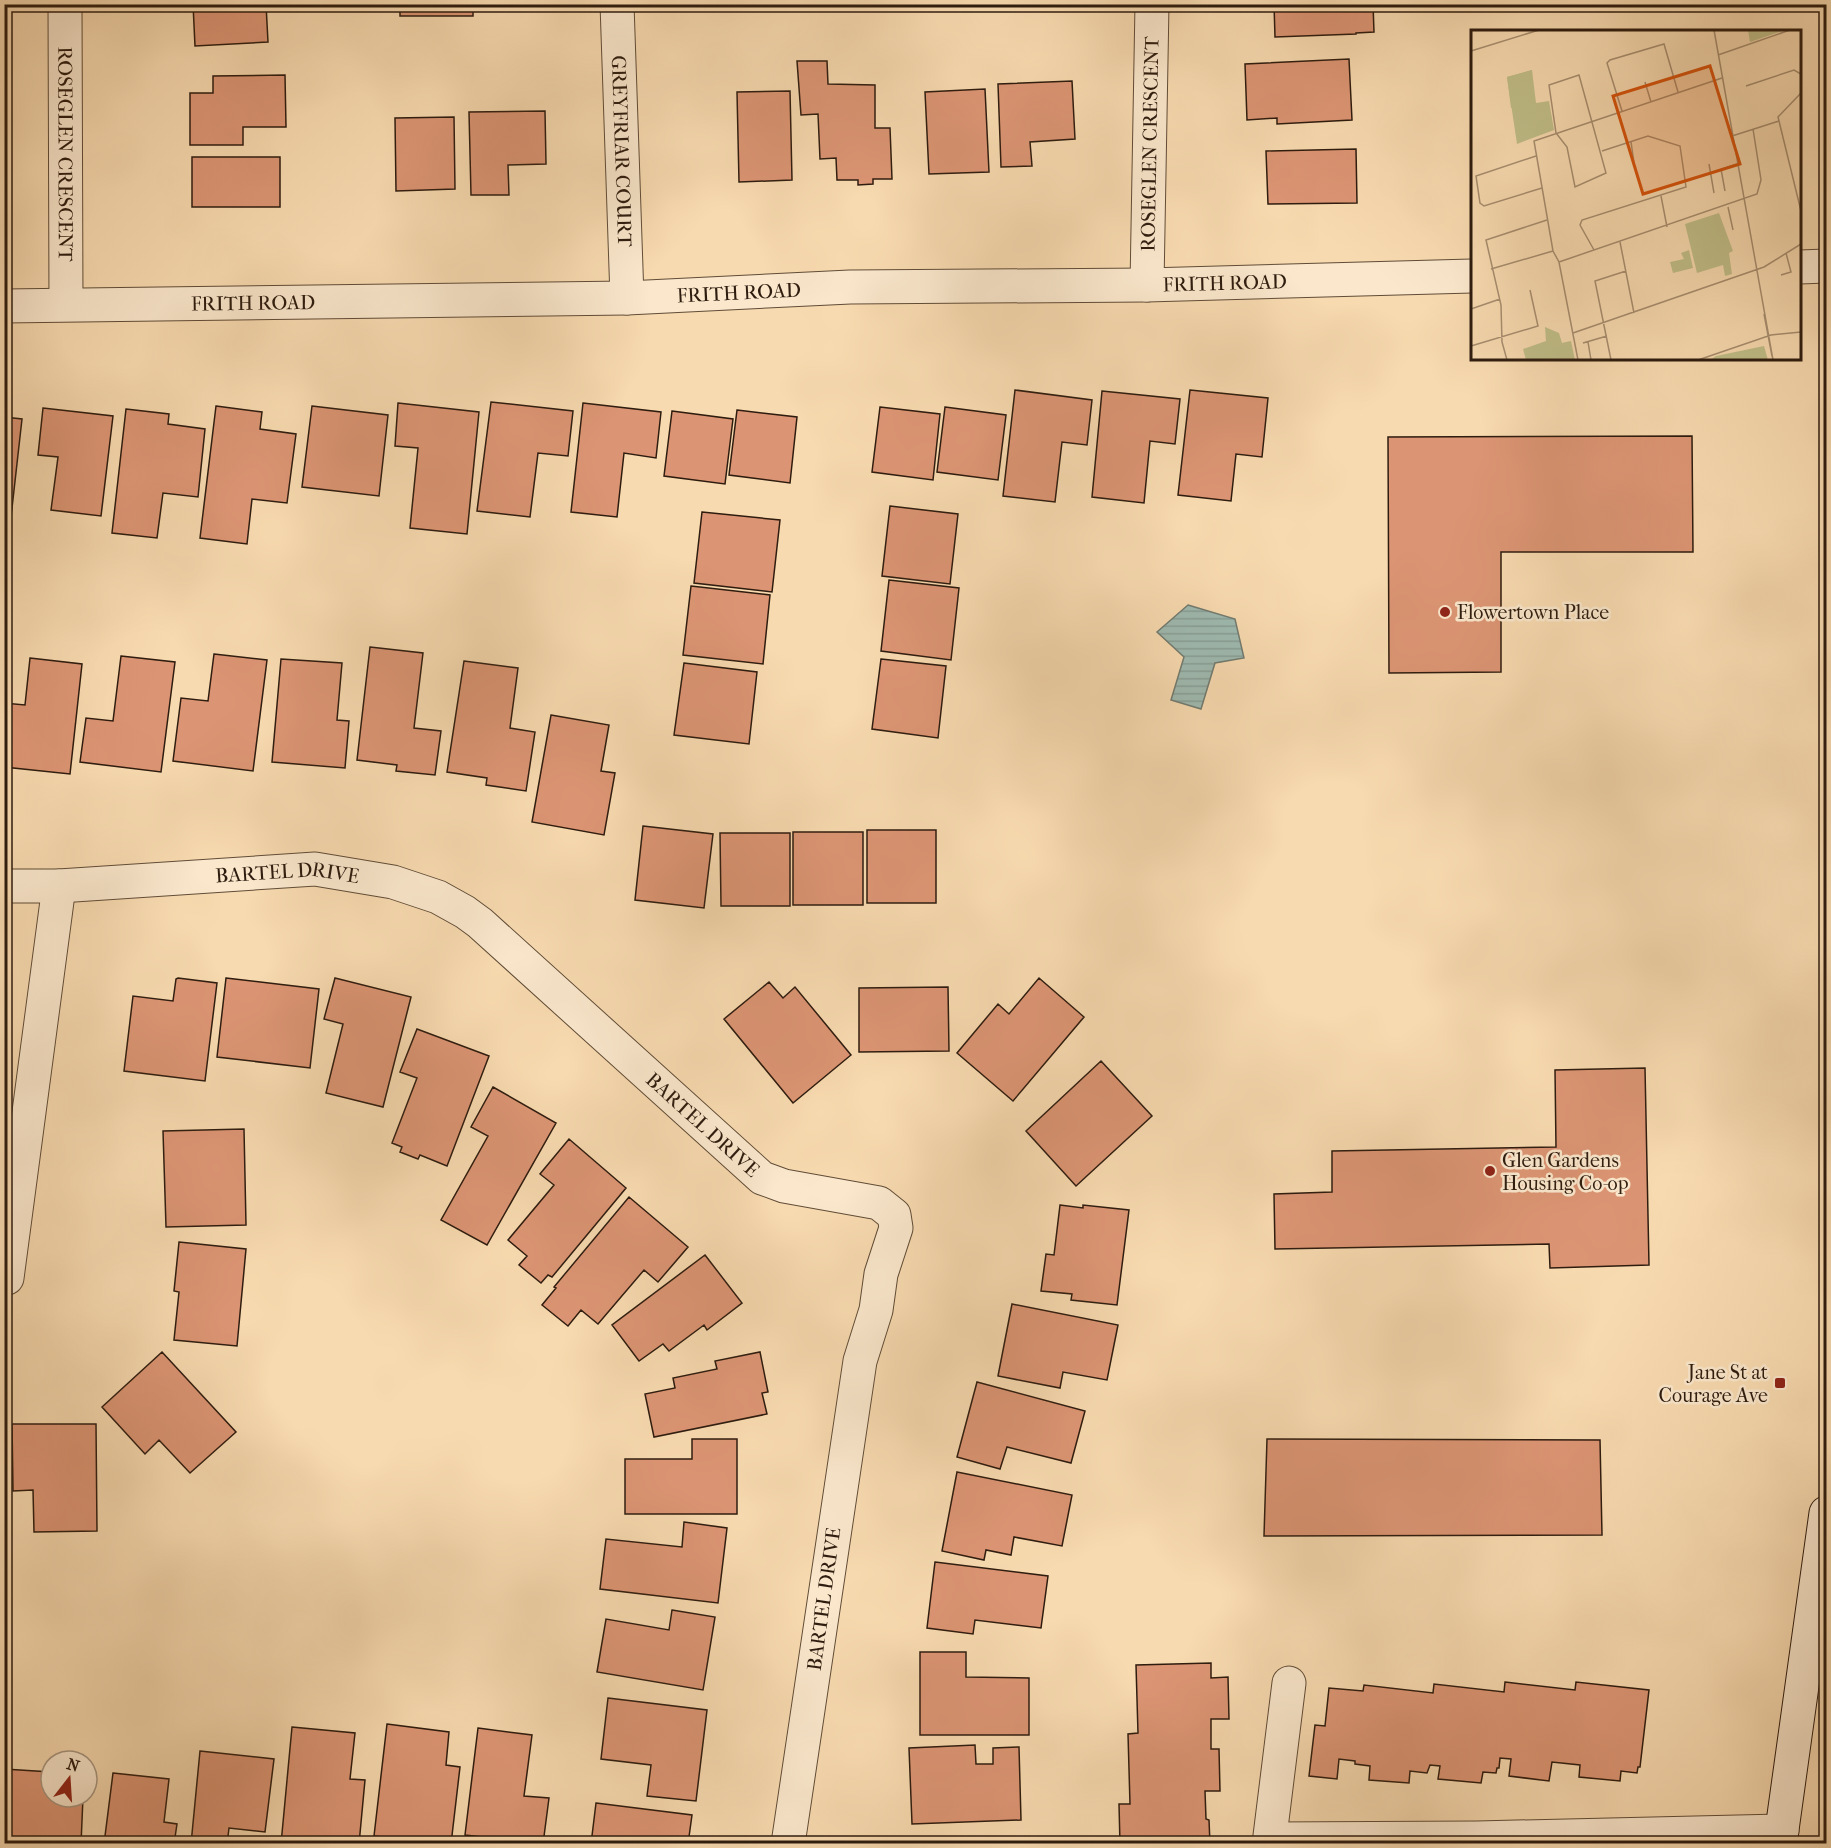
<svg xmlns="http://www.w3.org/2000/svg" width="1831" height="1848" font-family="'IM FELL French Canon',serif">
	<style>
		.water { fill: url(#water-rules); stroke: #717b70; stroke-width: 1.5 }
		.building { fill: #dc9574; stroke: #2e1c0f; stroke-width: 1.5 }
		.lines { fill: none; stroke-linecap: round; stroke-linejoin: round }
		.street-casing { stroke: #604c37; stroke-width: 35 }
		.secondary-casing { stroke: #2e1c0f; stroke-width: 35 }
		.street { stroke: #fae7cc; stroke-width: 33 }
		.secondary { stroke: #fae7cc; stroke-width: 33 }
		.poi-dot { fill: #8f2418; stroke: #fae7cc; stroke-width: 2 }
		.labels { text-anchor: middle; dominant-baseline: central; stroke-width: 5; stroke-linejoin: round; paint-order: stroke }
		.street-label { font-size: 20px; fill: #2e1c0f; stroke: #fae7cc }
		.poi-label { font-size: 20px; fill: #2e1c0f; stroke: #fae7cc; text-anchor: start }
		.inset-road { fill: none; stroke: #a78e70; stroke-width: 1.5 }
		.view { fill: #d5530c; fill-opacity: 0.15; stroke: #d5530c; stroke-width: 3 }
		.inset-edge { fill: none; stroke: #2e1c0f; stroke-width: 3 }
	</style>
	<defs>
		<pattern id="water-rules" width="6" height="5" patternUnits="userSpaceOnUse" patternTransform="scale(1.5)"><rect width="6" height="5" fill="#9ebab1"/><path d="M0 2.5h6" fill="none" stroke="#889f97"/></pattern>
	</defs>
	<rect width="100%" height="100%" fill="#f8dab0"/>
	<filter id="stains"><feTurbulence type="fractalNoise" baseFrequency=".00333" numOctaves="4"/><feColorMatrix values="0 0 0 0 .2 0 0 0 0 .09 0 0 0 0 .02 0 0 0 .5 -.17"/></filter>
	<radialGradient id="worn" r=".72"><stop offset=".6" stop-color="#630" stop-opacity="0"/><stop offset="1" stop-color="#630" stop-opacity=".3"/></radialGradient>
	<path class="water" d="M 1188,605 L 1235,619 L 1244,658 L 1215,663 L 1201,709 L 1171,700 L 1184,657 L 1157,632 Z"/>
	<path class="building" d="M 193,4 L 266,4 L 268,42 L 195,46 Z
		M 400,4 L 473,4 L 473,16 L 400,16 Z
		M 785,4 L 845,4 L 785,7 Z
		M 1274,4 L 1373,4 L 1374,32 L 1356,33 L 1356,34 L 1275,37 Z
		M 1349,59 L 1352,120 L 1277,124 L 1277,118 L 1247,120 L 1245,64 Z
		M 797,61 L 827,61 L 828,84 L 875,85 L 875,128 L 890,128 L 892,179 L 873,179 L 873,184 L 858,185 L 858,180 L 837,180 L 836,158 L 820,159 L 818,114 L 801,115 Z
		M 285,75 L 286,127 L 243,127 L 243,145 L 190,145 L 190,93 L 213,93 L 213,76 Z
		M 1072,81 L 1075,139 L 1030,142 L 1032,166 L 1001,167 L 998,84 Z
		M 985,89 L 989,172 L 929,174 L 925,92 Z
		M 790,91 L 792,180 L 739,182 L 737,92 Z
		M 545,111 L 546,164 L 508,165 L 509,195 L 471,195 L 469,112 Z
		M 454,117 L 455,189 L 396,191 L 395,118 Z
		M 1356,149 L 1357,203 L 1268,204 L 1266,151 Z
		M 192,157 L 280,157 L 280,207 L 192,207 Z
		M 1015,390 L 1092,400 L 1087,445 L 1062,442 L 1055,502 L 1003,496 Z
		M 1190,390 L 1268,398 L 1262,457 L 1236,454 L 1231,501 L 1178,495 Z
		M 1102,391 L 1180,399 L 1175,444 L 1150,441 L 1144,503 L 1092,497 Z
		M 491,402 L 573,411 L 568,456 L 538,453 L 530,517 L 477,511 Z
		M 398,403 L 479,412 L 467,534 L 410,528 L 418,448 L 395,446 Z
		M 583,403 L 661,412 L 656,458 L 624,453 L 617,517 L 571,512 Z
		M 216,406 L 262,412 L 260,429 L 296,434 L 287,503 L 252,499 L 247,544 L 200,538 Z
		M 312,406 L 388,415 L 379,496 L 302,487 Z
		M 880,407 L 940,414 L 933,480 L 872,472 Z
		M 945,407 L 1006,415 L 998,480 L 937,472 Z
		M 43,408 L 113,416 L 101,516 L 51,510 L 58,457 L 38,455 Z
		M 126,409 L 169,414 L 168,424 L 205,429 L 198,497 L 163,493 L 157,538 L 112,533 Z
		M 737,410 L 797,417 L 790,483 L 729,475 Z
		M 672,411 L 733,419 L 725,484 L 664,476 Z
		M 4,417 L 22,419 L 11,517 L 4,517 Z
		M 1692,436 L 1693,552 L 1501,552 L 1501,672 L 1389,673 L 1388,437 Z
		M 890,506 L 958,514 L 950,584 L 882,576 Z
		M 702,512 L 780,520 L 772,592 L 694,583 Z
		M 889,580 L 959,588 L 951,660 L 881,651 Z
		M 691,586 L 770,595 L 763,664 L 683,655 Z
		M 370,647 L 423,653 L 414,728 L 441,731 L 435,775 L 396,771 L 397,765 L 357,760 Z
		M 214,654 L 267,660 L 253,771 L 173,761 L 181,698 L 208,701 Z
		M 121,656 L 175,662 L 161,772 L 80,762 L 86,718 L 113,721 Z
		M 30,658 L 82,664 L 70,774 L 4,767 L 4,703 L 25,705 Z
		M 281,659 L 342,663 L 337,720 L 349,721 L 345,768 L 272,762 Z
		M 881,659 L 946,666 L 938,738 L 872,729 Z
		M 464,661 L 518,668 L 510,728 L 535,732 L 526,791 L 486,785 L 487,778 L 447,772 Z
		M 684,663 L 757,672 L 749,744 L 674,735 Z
		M 551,715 L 609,725 L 601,771 L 615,773 L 604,835 L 532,822 Z
		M 643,826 L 713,834 L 704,908 L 635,900 Z
		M 867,830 L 936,830 L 936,903 L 867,903 Z
		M 793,832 L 863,832 L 863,905 L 793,905 Z
		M 720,833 L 790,833 L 790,906 L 721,906 Z
		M 178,978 L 217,983 L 205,1081 L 124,1071 L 133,996 L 173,1001 L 176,979 Z
		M 226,978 L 319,989 L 310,1068 L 217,1057 Z
		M 335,978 L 411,997 L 383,1107 L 326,1093 L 343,1024 L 324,1019 Z
		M 1039,978 L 1084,1017 L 1013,1101 L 957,1053 L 998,1004 L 1009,1014 Z
		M 769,982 L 783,998 L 795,987 L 851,1055 L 793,1103 L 724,1019 Z
		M 948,987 L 949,1051 L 859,1052 L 859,988 Z
		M 417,1029 L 489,1056 L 447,1166 L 420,1155 L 418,1159 L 400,1152 L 402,1147 L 392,1143 L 417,1078 L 400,1072 Z
		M 1101,1061 L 1152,1116 L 1076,1186 L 1026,1131 Z
		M 1645,1068 L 1649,1265 L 1550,1268 L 1549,1244 L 1275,1249 L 1274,1194 L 1332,1192 L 1332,1151 L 1556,1147 L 1555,1070 Z
		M 493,1087 L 556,1123 L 487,1245 L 441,1220 L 488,1136 L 471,1127 Z
		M 244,1129 L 246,1225 L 166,1227 L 163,1131 Z
		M 569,1139 L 626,1188 L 552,1277 L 548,1275 L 541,1283 L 519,1265 L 527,1256 L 508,1240 L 554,1185 L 540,1174 Z
		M 629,1197 L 688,1247 L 658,1282 L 644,1270 L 598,1324 L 581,1310 L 568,1326 L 542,1305 L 556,1288 L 554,1287 Z
		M 1060,1205 L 1083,1208 L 1083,1205 L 1129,1210 L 1117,1305 L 1071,1300 L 1072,1294 L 1041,1291 L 1046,1254 L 1054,1255 Z
		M 179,1242 L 246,1249 L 237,1346 L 174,1340 L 179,1292 L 174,1291 Z
		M 705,1255 L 742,1303 L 707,1330 L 704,1325 L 669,1351 L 663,1344 L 639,1361 L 612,1325 Z
		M 1012,1304 L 1118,1325 L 1107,1380 L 1063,1372 L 1060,1388 L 998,1376 Z
		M 162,1352 L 236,1432 L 190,1473 L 159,1440 L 145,1454 L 102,1407 Z
		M 760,1352 L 768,1392 L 762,1393 L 767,1414 L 654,1437 L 645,1394 L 675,1388 L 673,1378 L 717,1369 L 715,1361 Z
		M 977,1382 L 1085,1411 L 1071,1463 L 1007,1447 L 1000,1469 L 957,1457 Z
		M 12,1424 L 96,1424 L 97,1531 L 34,1532 L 33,1490 L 13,1491 Z
		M 692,1439 L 737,1439 L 737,1514 L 625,1514 L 625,1459 L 692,1459 Z
		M 1267,1439 L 1600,1440 L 1602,1535 L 1264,1536 Z
		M 957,1472 L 1072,1495 L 1062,1546 L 1014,1537 L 1011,1555 L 986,1550 L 984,1560 L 942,1551 Z
		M 684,1522 L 727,1528 L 718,1603 L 600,1589 L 606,1539 L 682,1547 Z
		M 935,1562 L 1048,1576 L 1041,1628 L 975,1620 L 973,1634 L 927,1628 Z
		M 672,1610 L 715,1617 L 703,1690 L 597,1672 L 606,1619 L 669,1630 Z
		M 920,1652 L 966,1652 L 966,1677 L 1029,1678 L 1029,1735 L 920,1735 Z
		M 1211,1663 L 1211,1678 L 1228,1677 L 1229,1719 L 1211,1719 L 1211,1749 L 1219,1749 L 1220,1791 L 1205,1791 L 1206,1819 L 1209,1820 L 1210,1844 L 1120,1844 L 1119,1804 L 1130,1804 L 1128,1734 L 1138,1733 L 1136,1665 Z
		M 1505,1682 L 1575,1690 L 1576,1682 L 1649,1690 L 1640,1767 L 1638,1767 L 1637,1773 L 1621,1771 L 1620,1781 L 1579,1777 L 1580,1765 L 1552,1762 L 1549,1781 L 1509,1776 L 1511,1759 L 1500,1758 L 1499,1768 L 1497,1768 L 1496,1773 L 1483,1772 L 1481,1783 L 1438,1779 L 1440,1766 L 1430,1765 L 1427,1773 L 1410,1771 L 1409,1783 L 1369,1780 L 1370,1766 L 1355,1764 L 1355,1761 L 1339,1759 L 1337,1779 L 1309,1776 L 1315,1725 L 1325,1726 L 1329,1688 L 1363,1691 L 1364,1685 L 1433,1693 L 1434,1684 L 1504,1692 Z
		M 608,1698 L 707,1710 L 696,1801 L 647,1796 L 651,1765 L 601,1759 Z
		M 387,1724 L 449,1732 L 446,1765 L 460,1767 L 451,1844 L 435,1844 L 374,1836 Z
		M 292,1727 L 355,1733 L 350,1779 L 365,1780 L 359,1844 L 281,1844 Z
		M 478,1728 L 532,1735 L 524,1796 L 549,1798 L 543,1844 L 465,1835 Z
		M 975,1745 L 976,1764 L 993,1764 L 993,1748 L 1019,1747 L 1021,1820 L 912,1824 L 909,1748 Z
		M 200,1751 L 274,1759 L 265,1832 L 229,1828 L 227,1844 L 191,1844 Z
		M 4,1769 L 51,1772 L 51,1797 L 83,1797 L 81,1844 L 4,1844 Z
		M 113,1773 L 169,1779 L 164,1822 L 177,1824 L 174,1844 L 104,1844 Z
		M 596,1803 L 692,1815 L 688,1844 L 591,1844 Z
		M 911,1838 L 975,1838 L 975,1844 L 911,1844 Z"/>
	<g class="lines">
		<defs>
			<g id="street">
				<path id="s1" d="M 65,4 L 66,304"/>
				<path id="s2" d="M 617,4 L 627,298"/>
				<path d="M 1800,267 L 1826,266"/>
				<path id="s3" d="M 1147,285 L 1152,4"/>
				<path id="s4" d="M 4,306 L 627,298 L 850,287 L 1147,285 L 1472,276"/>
				<path id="s5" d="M 4,886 L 59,886 L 315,869 L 393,882 L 438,897 L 465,912 L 480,923 L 762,1178 L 784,1186 L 879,1203 L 894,1215 L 896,1228 L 881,1274 L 876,1310 L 860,1361 L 788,1844"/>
				<path d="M 7,1278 L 59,886"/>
				<path d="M 1270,1839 L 1477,1838 L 1782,1831"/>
				<path d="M 1269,1844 L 1289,1683"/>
			</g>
			<path id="secondary" d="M 1780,1844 L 1826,1513"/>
		</defs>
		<use href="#street" class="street-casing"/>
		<use href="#secondary" class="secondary-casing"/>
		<use href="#street" class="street"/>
		<use href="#secondary" class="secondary"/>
	</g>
	<g class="poi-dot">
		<circle cx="1445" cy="612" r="6"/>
		<circle cx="1490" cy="1171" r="6"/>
		<rect x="1774" y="1377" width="12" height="12" rx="3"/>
	</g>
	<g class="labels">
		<g class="street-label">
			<text stroke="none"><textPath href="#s3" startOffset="141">ROSEGLEN CRESCENT</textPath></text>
			<text stroke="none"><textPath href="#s2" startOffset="147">GREYFRIAR COURT</textPath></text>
			<text stroke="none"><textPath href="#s1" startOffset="150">ROSEGLEN CRESCENT</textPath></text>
			<text stroke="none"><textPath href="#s4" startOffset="1221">FRITH ROAD</textPath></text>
			<text stroke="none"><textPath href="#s4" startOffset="735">FRITH ROAD</textPath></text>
			<text stroke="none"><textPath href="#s4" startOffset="249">FRITH ROAD</textPath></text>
			<text stroke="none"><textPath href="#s5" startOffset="284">BARTEL DRIVE</textPath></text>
			<text stroke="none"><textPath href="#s5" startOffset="788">BARTEL DRIVE</textPath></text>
			<text transform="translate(824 1599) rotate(-82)">BARTEL DRIVE</text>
		</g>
		<g class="poi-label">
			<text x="1457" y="612">Flowertown Place</text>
			<text x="1502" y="1160">Glen Gardens<tspan x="1502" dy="23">Housing Co-op</tspan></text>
			<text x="1768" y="1372" text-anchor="end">Jane St at<tspan x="1768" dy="23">Courage Ave</tspan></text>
		</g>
	</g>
	<g transform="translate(1471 30)">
		<rect width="330" height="330" fill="#f8dab0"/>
		<path d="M 277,0 L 314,0 L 279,12 ZM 61,40 L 65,73 L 78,71 L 83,100 L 46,114 L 36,47 ZM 248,183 L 262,221 L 258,223 L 261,244 L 254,246 L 252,235 L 226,243 L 214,194 ZM 74,297 L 88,303 L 91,313 L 100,311 L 104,330 L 55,330 L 52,319 L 75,311 Z" fill="#c0be89"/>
		<path d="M 61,40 L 60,66 L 53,74 L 40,78 L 36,47 ZM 293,316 L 297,330 L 239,330 L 245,326 Z" fill="#c0be89"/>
		<path d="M 45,79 L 56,79 L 81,98 L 51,106 ZM 246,194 L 255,217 L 236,219 L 225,202 ZM 218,220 L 222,238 L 202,243 L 199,232 L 213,229 L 210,223 Z" fill="#c0be89"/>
		<path class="inset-road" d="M 243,0 L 302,330M 0,21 L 68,0M 247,25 L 319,0M 108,45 L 135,143 L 104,157 L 96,117 L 85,103 L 78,55 ZM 174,52 L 180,72M 275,56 L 323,40 L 330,44M 330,63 L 307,87 L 330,181M 151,81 L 136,33 L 139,30 L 193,14 L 207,62M 261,106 L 308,91M 160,112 L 163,133M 65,126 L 5,146 L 9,173 L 13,176 L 71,158M 238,134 L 243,163M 250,139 L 254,161M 239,143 L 266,134M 190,166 L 196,197M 257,177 L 262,200M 149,212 L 163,283M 123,220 L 109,195 L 111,190 L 215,157 L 209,116 L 177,106 L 131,121M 88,232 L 286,164 L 290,150 L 282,99M 20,239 L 82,221M 310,245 L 320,242 L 315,223M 0,279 L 29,269M 293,284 L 301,326M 102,303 L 293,237 L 330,214M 117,312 L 120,330M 112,313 L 136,306M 0,316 L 67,296 L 59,260M 36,330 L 31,312 L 30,275 L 15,210 L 76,190M 107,330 L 88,232 L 82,221 L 63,111 L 251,48M 140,330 L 124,251 L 155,241M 227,330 L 300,305 L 330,302"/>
		<path class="view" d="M 239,36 L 269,134 L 172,164 L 142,66 Z"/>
		<rect width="330" height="330" class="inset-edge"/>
	</g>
	<rect width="1831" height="1848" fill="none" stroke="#f8dab0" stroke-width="24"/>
	<rect x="6" y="6" width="1819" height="1836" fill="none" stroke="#2e1c0f" stroke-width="3"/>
	<rect x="12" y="12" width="1807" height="1824" fill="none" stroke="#2e1c0f" stroke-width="1.5"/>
	<g transform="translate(69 1779) rotate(17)"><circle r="28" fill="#fae7cc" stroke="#a89680" stroke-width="1.5"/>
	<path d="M0-4.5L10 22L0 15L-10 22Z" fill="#8f2418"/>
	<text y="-9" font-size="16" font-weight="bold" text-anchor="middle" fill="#2e1c0f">N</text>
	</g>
	<rect width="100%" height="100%" filter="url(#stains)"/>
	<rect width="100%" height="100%" fill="url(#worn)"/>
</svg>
